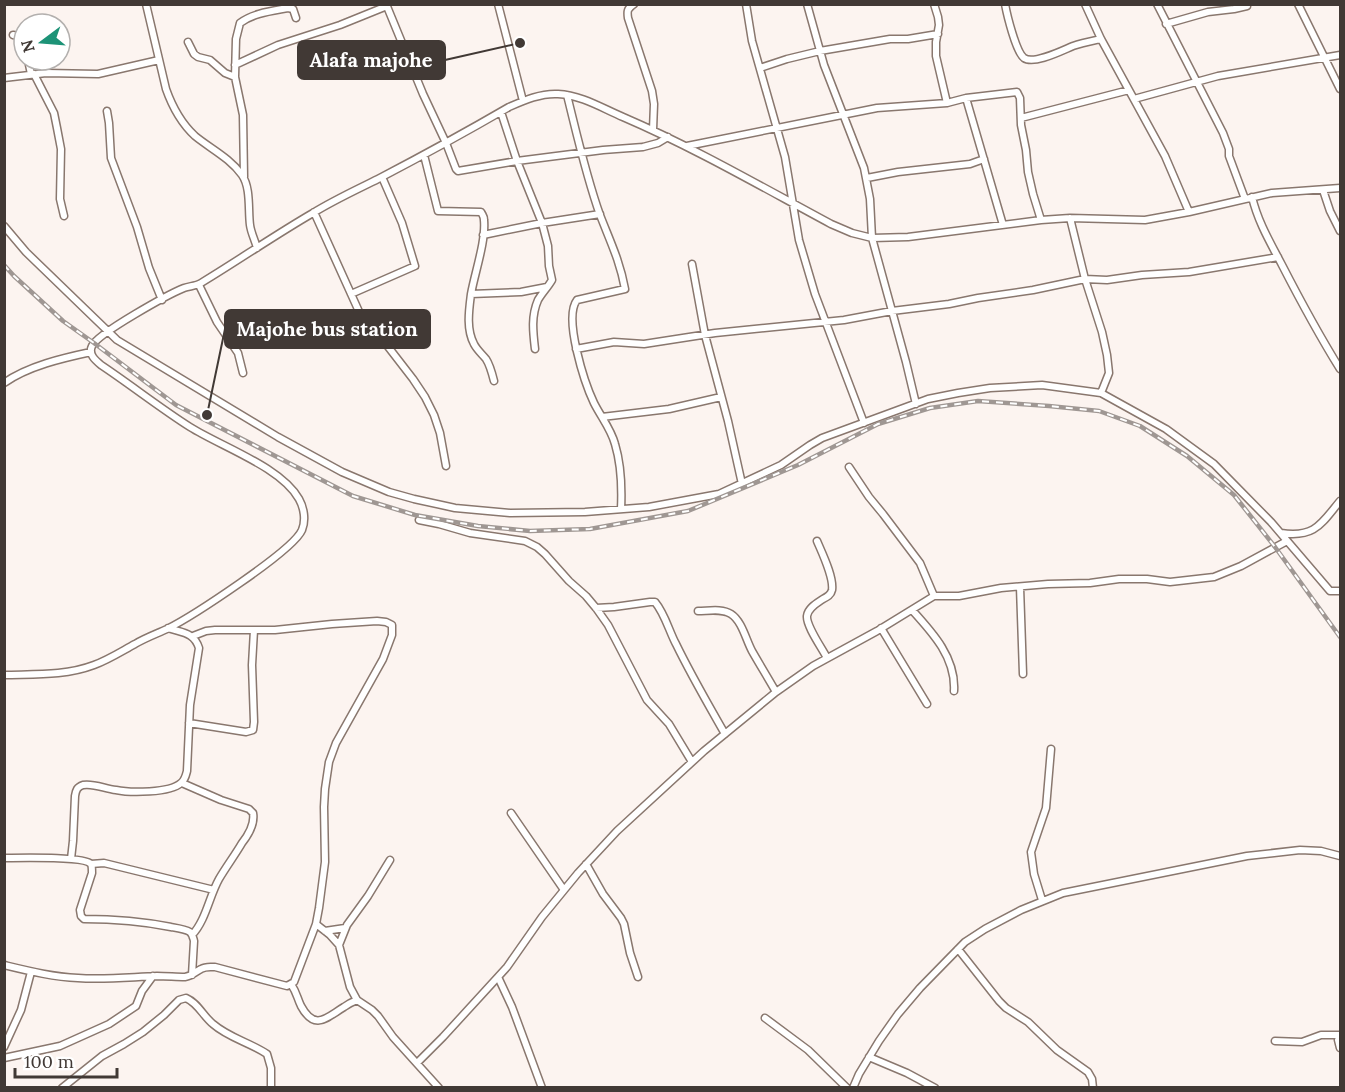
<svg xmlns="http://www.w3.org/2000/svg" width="1345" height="1092" font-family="Lora,serif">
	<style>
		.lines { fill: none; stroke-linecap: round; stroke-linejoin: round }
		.minor-casing { stroke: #89776e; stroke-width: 9 }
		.minor { stroke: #fff; stroke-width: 6 }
		.rail-casing { stroke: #9f9793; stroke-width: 4.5 }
		.rail { stroke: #fff; stroke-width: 2; stroke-dasharray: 7; stroke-linecap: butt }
		.leader { fill: none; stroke: #413935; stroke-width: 2 }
		.callout-dot { fill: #413935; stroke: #fff; stroke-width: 2 }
		.callout { fill: #413935; stroke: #413935; stroke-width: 2 }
		.callout-label { font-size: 20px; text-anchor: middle; font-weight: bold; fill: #fff }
	</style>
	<rect width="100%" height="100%" fill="#fcf4f0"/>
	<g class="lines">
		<defs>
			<path id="minor" d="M 146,4 L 166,89 C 172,106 181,123 195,136 C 211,149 230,158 242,175 C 251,188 248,210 250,225 C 251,233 255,240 257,248
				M 386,4 L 423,94 L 446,143 L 456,169 L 458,171 L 517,161 L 603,150 L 643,147 L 658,143 L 668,137
				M 498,4 L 523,101
				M 634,4 C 627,9 627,11 628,18 L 652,91 L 654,104 L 653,130
				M 746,4 L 752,41 L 785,157 L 799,240 L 815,294 L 864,423
				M 807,4 L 824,65 L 864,168 L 870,199 L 872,238 L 906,362 L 916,404
				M 934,4 L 938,17 L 939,25 L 936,42 L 936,56 L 947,103
				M 1005,4 C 1007,15 1016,52 1024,58 C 1034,65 1063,50 1073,46 C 1082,43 1092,41 1101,39
				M 1085,4 L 1101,39 L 1165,156 L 1189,212
				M 1157,4 L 1223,133 L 1229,149 L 1229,156 L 1245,199
				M 1298,4 L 1340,89
				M 1166,24 L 1208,12 L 1234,9 L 1247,6
				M 13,35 L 19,36 L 24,45
				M 188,42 L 194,54 L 198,57 L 210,60 L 225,73 L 235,77
				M 28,60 L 31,74
				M 235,65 L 278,45 L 340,25 L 387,6
				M 760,68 L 787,59 L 820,51 L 890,39 L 908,39 L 938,34
				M 34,74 L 54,113 L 57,128 L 61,149 L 60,199 L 64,216
				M 4,78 L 46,73 L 98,74 L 159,60
				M 567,95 C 577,135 586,176 600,215 C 610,241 620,261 625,289 L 577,300 C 563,318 585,384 594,403 C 601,417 611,429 615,444 C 621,464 622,488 621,509
				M 966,98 L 1003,225
				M 1134,99 L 1218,76 L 1340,55
				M 107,111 L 109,123 L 111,158 L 137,227 L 149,268 L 162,300
				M 501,112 L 517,161 L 542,223 L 548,246 L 549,266 L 552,280 C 548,287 542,293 538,300 C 531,316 533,332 535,349
				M 1021,118 L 1129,90
				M 687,146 L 877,108 L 947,103 L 966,98 L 1017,92 L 1020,98 L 1021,125 L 1026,150 L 1028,172 L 1033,194 L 1041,220
				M 424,155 L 438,211 L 481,212 C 483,216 484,216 484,220 C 486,241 475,272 471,294 C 469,310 466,329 474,344 C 477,350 482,354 486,359 C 490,365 492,373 494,381
				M 244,177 L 243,115 L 235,77 L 236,39 L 240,23 C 253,13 272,11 288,8 L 293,9 L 296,18
				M 867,178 L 898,172 L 970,164 L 984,159
				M 1323,190 L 1330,211 L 1340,231
				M 1252,197 C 1258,222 1270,242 1282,265 C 1300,300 1319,335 1340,369
				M 314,212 L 361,316 L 379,335 L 413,379 L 425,397 L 434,415 L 440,433 L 446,466
				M 1070,218 L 1085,279 L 1102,332 L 1107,355 L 1109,373 L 1101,393
				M 4,226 L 26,252 L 117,340 L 278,437 L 342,472 L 389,492 L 414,499 L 455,508 L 510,513 L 585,512 L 649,507 L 719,494 L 781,465 L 810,445 L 822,438 L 928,399 L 958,393 L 990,388 L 1042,385 L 1101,393 L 1166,429 L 1214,464 L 1271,522 L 1330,591 L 1340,591
				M 483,235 L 542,223 L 600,214
				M 692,264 L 705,335 L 728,421 L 742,484
				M 199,285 L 217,322 L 238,353 L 243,373
				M 351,294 L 415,266 L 402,223 L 382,177
				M 471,294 L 521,292 L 547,287
				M 576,349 L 614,342 L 644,344 L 715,333 L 844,320 L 892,311 L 949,304 L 978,298 L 1033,290 L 1085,279 L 1107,280 L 1142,275 L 1189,272 L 1278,257
				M 4,383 C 28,366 63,358 91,352
				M 602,417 L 669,409 L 721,397
				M 849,467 L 869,497 L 883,514 L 920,563 L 934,596
				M 419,520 L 439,524 L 470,533 L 525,541 L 537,547 L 545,554 L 569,581 L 586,596 L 596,608 L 608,625 L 647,700 L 669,724 L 692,762
				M 1281,533 C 1315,538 1321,524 1340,501
				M 817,541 C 822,553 834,577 832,590 C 831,595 827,597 823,599 C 817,603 808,608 807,616 C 806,626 822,648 827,658
				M 1020,587 L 1023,674
				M 596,608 L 614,607 L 650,602 L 655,602 C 665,614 669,631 676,644 C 691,675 708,704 725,734
				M 912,610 C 933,633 956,658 954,691
				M 698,611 C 708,611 722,608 731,614 C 742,621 746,640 752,651 C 760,665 768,678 776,692
				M 881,628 L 927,704
				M 4,675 C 35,674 65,676 94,665 C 108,660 122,651 135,644 C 145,638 156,634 167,629 C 191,617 293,551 302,530 C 306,520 304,508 299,499 C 281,467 222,447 190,427 C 160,408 131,385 101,365 C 95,360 88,354 92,346 C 98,333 169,294 184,288 C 190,286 196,286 201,283 C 239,260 275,235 313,213 C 334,200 356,190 378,179 C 422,156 466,132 509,107 C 525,100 541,93 558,94 C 581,95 602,108 623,117 C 695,148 762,187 831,224 L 852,233 L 872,238 L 908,237 L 1041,220 L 1070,218 L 1145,220 L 1189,212 L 1272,193 L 1340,188
				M 189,723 L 246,732 L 253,730 L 254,722 L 252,665 L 254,630
				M 182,783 L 221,800 L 249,809 L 253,813 C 255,824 249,834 242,843 C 235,855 226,867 219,879 C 209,897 206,920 192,935
				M 511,813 L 564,890
				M 4,858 C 17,858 84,856 91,864 C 92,866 92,871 92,873 L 80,910 L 81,916 L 84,919 C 114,919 141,921 171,927 C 177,928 185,929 190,932 C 193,935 193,937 194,941 L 192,975
				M 71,859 L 73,841 L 75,796 C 76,790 77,787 83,785 C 94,783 105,789 116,790 C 130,793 170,793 181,783 C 185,780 186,775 187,771 L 190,705 L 199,648 C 194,632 182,633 168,628
				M 91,864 L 104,863 L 214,890
				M 586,864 L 603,894 L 621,918 L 624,924 L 630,953 L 638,977
				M 1042,900 L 1034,874 L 1031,852 L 1046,808 L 1051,749
				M 316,924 L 330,935 L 339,945 L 350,987 L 357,1000 L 372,1010 L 378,1016 L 393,1037 L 439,1088
				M 325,931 L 345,928
				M 339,945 L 347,925 L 368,896 L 390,860
				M 958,949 L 999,1001 L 1006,1008 L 1028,1022 L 1057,1050 L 1088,1072 L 1092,1079 L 1093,1088
				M 4,965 C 29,971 53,977 78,978 C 104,980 131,977 157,976 C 167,976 176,977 185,977 C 192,976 195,972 201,969 C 206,966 210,967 215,967 L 287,986 L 294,982 L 316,924 L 319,908 L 325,862 L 324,807 L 325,789 L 329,762 L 336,743 L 383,659 L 392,635 L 392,625 L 386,622 L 377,621 L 332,624 L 275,630 L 215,630 L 206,631 L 193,636
				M 498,977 L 512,1007 L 542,1088
				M 291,984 C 297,993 297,998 301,1006 C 315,1032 327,1017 344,1007 C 348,1004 352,1002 357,1000
				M 765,1018 L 808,1050 L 847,1088
				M 1340,1035 L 1338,1040 L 1340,1048
				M 1275,1041 L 1302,1042 L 1321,1035 L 1340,1035
				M 4,1047 L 21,1010 L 31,972
				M 869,1057 L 907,1073 L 935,1088
				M 4,1058 L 60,1046 L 109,1024 L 136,1006 L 142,991 L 153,976
				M 417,1063 L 443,1037 L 507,967 L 542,917 L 578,873 L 617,831 L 704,751 L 776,692 L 813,666 L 877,631 L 934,596 L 959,596 L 1001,588 L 1048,584 L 1090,583 L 1119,579 L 1147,579 L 1170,582 L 1214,577 L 1241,566 L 1287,541
				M 62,1088 L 102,1056 L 124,1044 L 143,1032 L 164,1015 L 179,1000 L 186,998 C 198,1003 203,1016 213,1024 C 229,1038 249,1042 267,1054 L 271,1068 L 271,1088
				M 853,1088 L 859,1074 L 879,1041 L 898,1014 L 920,988 L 965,942 L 985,929 L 1021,910 L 1063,893 L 1247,856 L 1300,850 L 1321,851 L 1340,856"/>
		</defs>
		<use href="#minor" class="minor-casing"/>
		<use href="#minor" class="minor"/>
		<defs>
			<path id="rail" d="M 4,265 L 14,276 L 63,321 L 94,343 L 176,405 L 353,496 L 415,515 L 478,526 L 530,531 L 590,529 L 688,511 L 798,465 L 878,424 L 930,408 L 978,401 L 1049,406 L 1099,411 L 1140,426 L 1187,456 L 1234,495 L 1275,547 L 1340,637"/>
		</defs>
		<use href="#rail" class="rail-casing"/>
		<use href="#rail" class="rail"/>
	</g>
	<path class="leader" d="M520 43L445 60M207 415L225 329"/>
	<g class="callout-dot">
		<circle cx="520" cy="43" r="6"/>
		<circle cx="207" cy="415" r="6"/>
	</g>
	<g class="callout">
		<rect x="298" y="41" width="147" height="38" rx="6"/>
		<rect x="225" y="310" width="205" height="38" rx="6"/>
	</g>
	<g class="callout-label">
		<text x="371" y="67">Alafa majohe</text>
		<text x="327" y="336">Majohe bus station</text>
	</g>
	<rect width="1345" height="1092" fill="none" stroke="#413935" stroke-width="12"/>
	<g transform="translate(42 42) rotate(254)"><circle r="28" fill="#ffffff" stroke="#b3b0ae" stroke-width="1.5"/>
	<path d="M0-4.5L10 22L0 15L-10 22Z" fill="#1d9377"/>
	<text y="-9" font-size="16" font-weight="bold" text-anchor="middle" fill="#413935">N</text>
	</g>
	<path d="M15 1068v9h102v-9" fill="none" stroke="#413935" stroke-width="3"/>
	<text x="24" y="1068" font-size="18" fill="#413935" stroke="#ffffff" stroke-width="4.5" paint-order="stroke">100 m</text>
</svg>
